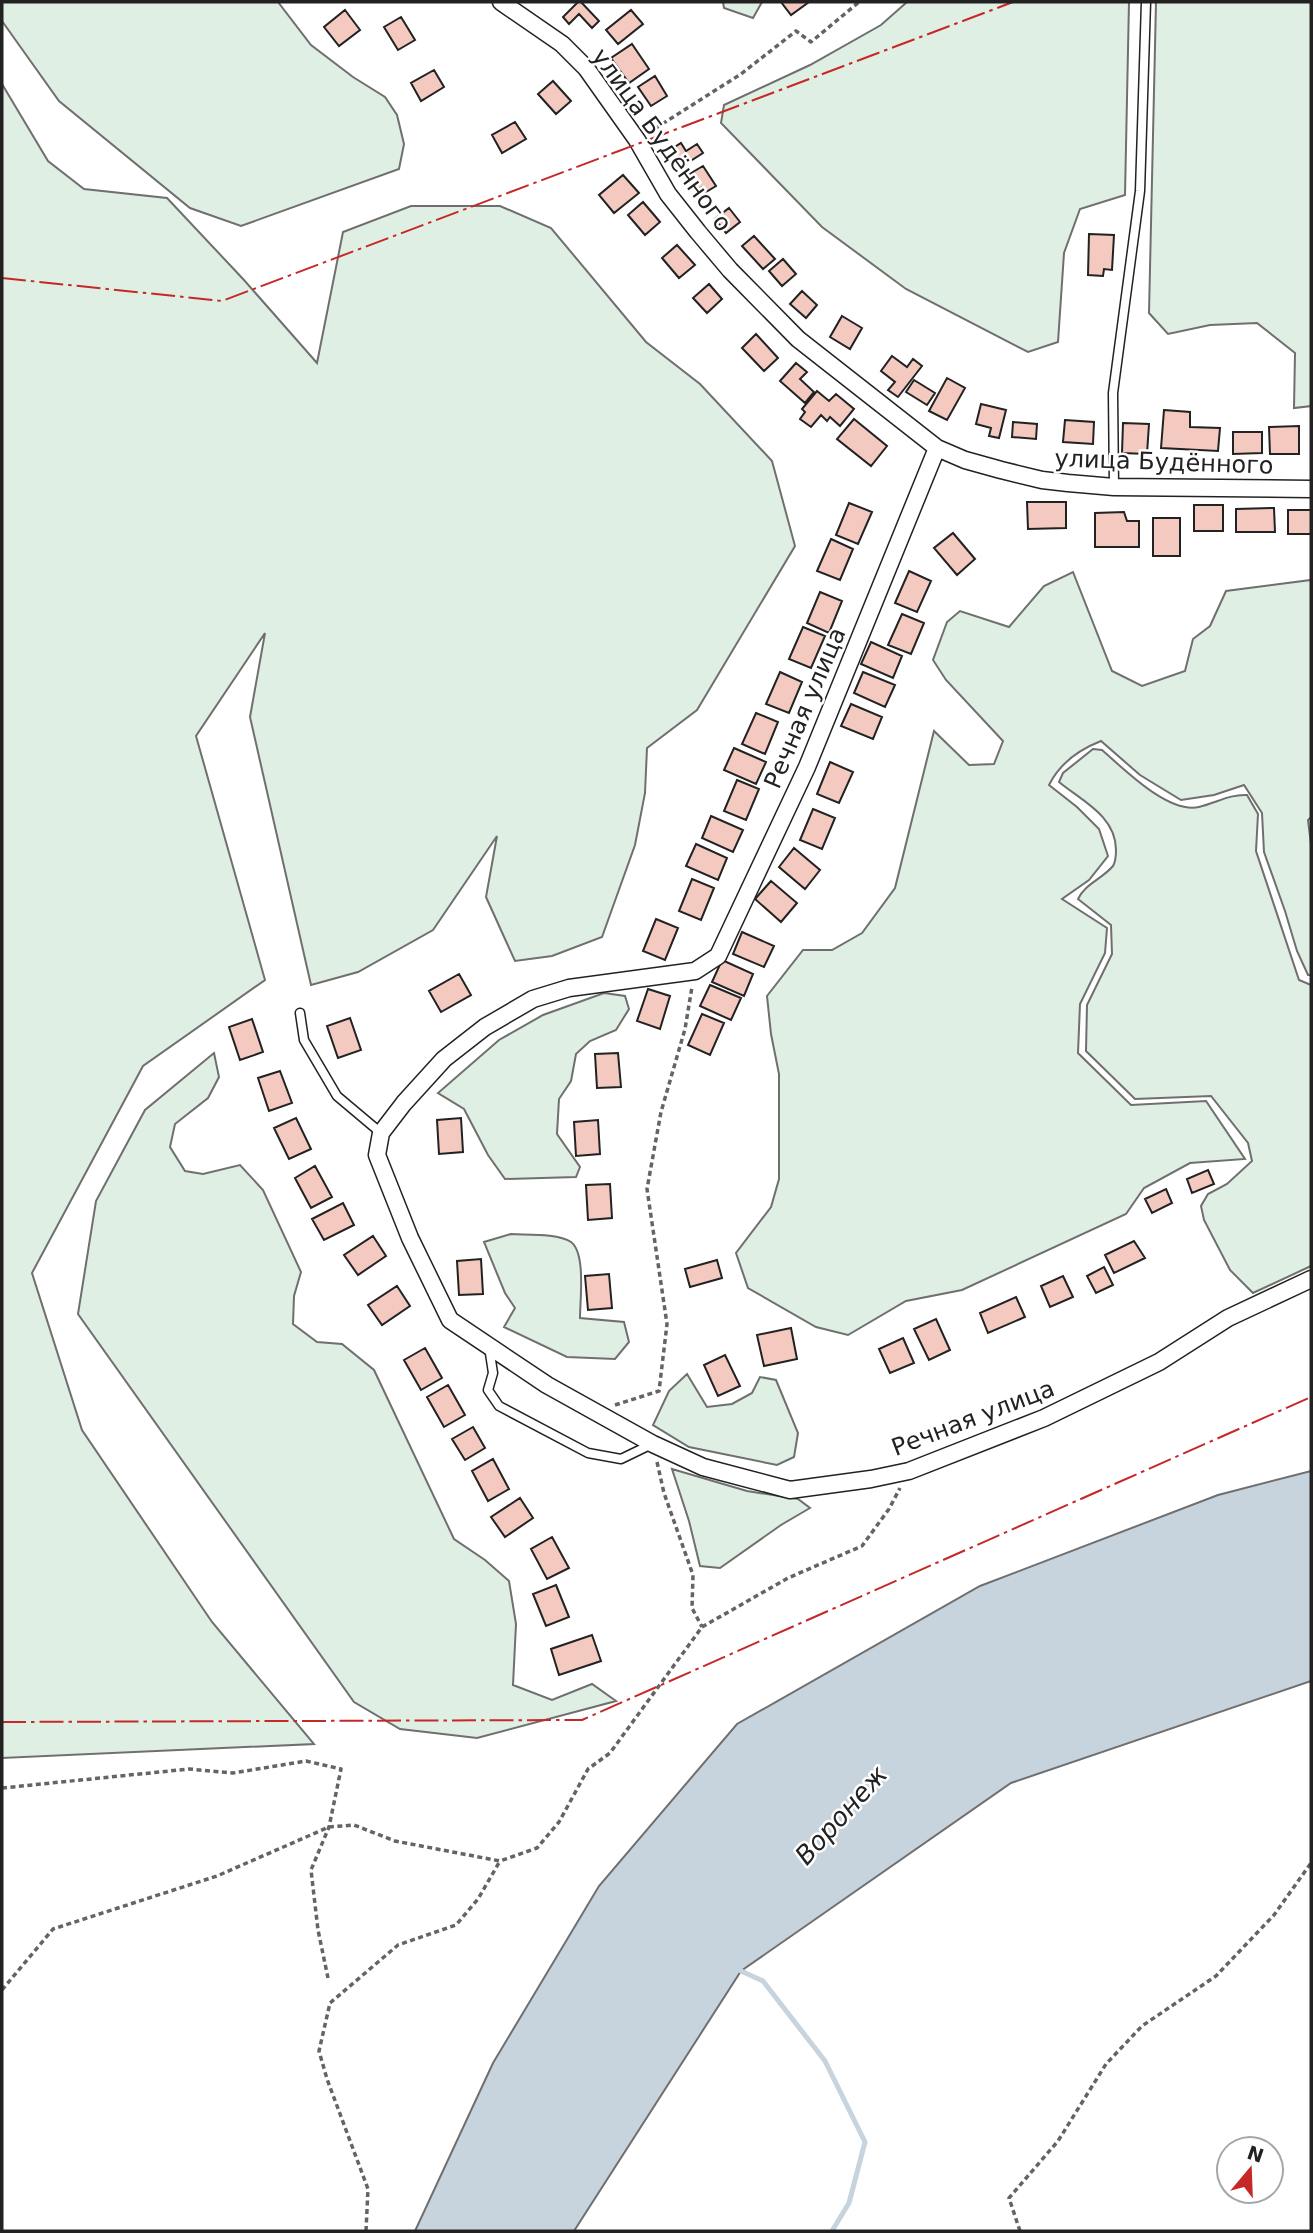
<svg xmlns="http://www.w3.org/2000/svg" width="1313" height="2233" font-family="'DejaVu Sans',sans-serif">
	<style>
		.green { fill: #e0efe3; stroke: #6f6f6f; stroke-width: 2 }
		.water { fill: #c7d3dd; stroke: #6f6f6f; stroke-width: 2 }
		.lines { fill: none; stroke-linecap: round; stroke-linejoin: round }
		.stream { stroke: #c7d3dd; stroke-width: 5 }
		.building { fill: #f3c9c0; stroke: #222; stroke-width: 2 }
		.lane-casing { stroke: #222; stroke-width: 11 }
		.street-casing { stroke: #222; stroke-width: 19 }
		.path { stroke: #646464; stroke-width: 3.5; stroke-dasharray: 5 3.5; stroke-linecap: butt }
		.lane { stroke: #fff; stroke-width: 8 }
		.street { stroke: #fff; stroke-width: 16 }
		.power { stroke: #c62828; stroke-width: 2; stroke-dasharray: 24 5 3.5 5; stroke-linecap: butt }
		.labels { text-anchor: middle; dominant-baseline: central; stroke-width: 5; stroke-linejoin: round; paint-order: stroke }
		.street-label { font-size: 24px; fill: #222; stroke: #fff }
		.water-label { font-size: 26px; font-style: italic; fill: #222; stroke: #fff }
	</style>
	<rect width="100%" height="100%" fill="#fff"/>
	<path class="green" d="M 2,2 L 278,2 L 311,45 L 353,77 L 385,97 L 397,115 L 404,144 L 399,169 L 241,226 L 190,208 L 59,101 L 2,21 Z
		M 723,2 L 762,2 L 753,18 L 724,8 Z
		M 907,2 L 1129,2 L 1125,195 L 1080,209 L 1064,253 L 1058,342 L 1028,352 L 906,289 L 822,227 L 721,123 L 724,105 L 810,65 L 881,25 Z
		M 1156,2 L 1311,2 L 1311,406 L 1294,408 L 1295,353 L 1257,323 L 1210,325 L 1168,334 L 1149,313 Z
		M 2,84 L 48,161 L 84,189 L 167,198 L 244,280 L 317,363 L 343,232 L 411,206 L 500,206 L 551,228 L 646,342 L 700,384 L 772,461 L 795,546 L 697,710 L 647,748 L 645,793 L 635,845 L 602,937 L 552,956 L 515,961 L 486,897 L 497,836 L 433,930 L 358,972 L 311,985 L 250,717 L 265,633 L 196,736 L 265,980 L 143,1066 L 32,1273 L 82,1430 L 212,1622 L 314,1744 L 2,1758 Z
		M 1073,572 L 1112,671 L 1142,686 L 1185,671 L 1193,639 L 1210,626 L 1226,591 L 1311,580 L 1311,817 L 1308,820 L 1311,844 L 1311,975 L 1308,975 L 1297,951 L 1285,911 L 1264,852 L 1262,813 L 1244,785 L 1214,795 L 1181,800 L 1140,775 L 1101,741 C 1078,750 1060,763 1049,785 L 1077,807 L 1099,829 L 1108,856 L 1089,880 L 1062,899 L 1107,928 L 1105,953 L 1080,1004 L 1078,1053 L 1131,1105 L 1206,1101 L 1245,1159 L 1190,1163 L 1144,1188 L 1126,1214 L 962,1290 L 906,1301 L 848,1335 L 816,1327 L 748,1288 L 736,1253 L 771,1207 L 779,1179 L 779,1074 L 771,1034 L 767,996 L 803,950 L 832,950 L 862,933 L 895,888 L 934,731 L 969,765 L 994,764 L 1003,741 L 946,680 L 933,660 L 947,622 L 960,611 L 1009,627 L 1044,586 Z
		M 1093,749 L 1102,750 C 1124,769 1168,814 1199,807 C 1216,803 1230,794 1247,795 L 1258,814 L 1256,851 L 1299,980 L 1311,985 L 1311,1266 L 1253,1293 L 1230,1270 L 1204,1220 L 1201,1206 L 1208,1194 L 1227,1184 L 1252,1161 L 1248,1143 L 1211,1096 L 1135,1099 L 1086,1051 L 1087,1005 L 1112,954 L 1111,925 L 1078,899 C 1085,884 1102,879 1113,866 C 1116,861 1116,856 1116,850 C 1116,816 1082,801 1059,782 L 1063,773 Z
		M 604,993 L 625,996 L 629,1009 L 616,1030 L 590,1041 L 576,1054 L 571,1081 L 559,1099 L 557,1134 L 580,1167 L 576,1177 L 505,1179 L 488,1155 L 464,1109 L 438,1093 L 499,1040 L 543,1015 Z
		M 214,1053 L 219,1077 L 208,1098 L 175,1124 L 170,1147 L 185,1171 L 203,1174 L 240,1165 L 263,1190 L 301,1272 L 294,1296 L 293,1324 L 317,1342 L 342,1344 L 374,1370 L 454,1539 L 485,1560 L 509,1581 L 516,1624 L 513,1685 L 552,1700 L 592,1684 L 616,1701 L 477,1738 L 400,1729 L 354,1702 L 78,1314 L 96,1201 L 145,1110 Z
		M 511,1234 C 527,1235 558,1233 571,1242 C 586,1253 580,1300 580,1318 L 624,1322 L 629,1342 L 615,1359 L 567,1357 L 504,1327 L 515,1308 L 505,1293 L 484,1242 Z
		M 687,1374 L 707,1407 L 732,1404 L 752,1393 L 760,1377 L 776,1380 L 798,1433 L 794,1457 L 777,1465 L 689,1447 L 653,1425 L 669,1391 Z
		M 672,1469 L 747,1491 L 798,1499 L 810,1508 L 781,1525 L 720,1568 L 700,1566 L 689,1521 Z"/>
	<path class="water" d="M 1311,1471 L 1311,1681 L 1011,1783 L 741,1971 L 574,2231 L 415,2231 L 493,2063 L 599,1886 L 737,1724 L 980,1586 L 1218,1495 Z"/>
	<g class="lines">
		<path class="stream" d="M 741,1971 L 763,1981 L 825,2061 L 865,2142 L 849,2203 L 832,2231"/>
	</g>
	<path class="building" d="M 578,2 L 581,2 L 599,21 L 592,28 L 579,14 L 569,24 L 563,17 Z
		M 781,2 L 809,2 L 791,15 Z
		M 345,10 L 360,30 L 339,46 L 324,27 Z
		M 631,10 L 643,24 L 618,44 L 606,30 Z
		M 401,17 L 415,40 L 398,50 L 384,27 Z
		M 632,44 L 649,69 L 629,83 L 611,58 Z
		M 434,70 L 444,87 L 421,101 L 411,83 Z
		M 655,76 L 667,96 L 651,106 L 638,87 Z
		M 553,81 L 571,101 L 556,114 L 538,94 Z
		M 515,122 L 526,139 L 502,153 L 492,135 Z
		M 681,143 L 686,151 L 697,144 L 703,153 L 681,167 L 670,150 Z
		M 703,166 L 716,186 L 706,192 L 702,187 L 696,191 L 686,176 Z
		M 623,175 L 639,193 L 614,213 L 599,195 Z
		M 643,202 L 660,222 L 645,235 L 628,215 Z
		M 729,208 L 740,222 L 726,233 L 715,219 Z
		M 1089,234 L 1114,235 L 1112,270 L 1104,269 L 1103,276 L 1088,275 Z
		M 754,236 L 775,259 L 763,269 L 742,246 Z
		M 677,245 L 695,265 L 679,278 L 662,258 Z
		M 783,259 L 796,274 L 782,286 L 769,271 Z
		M 709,284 L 722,299 L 707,313 L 693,298 Z
		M 802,291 L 817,305 L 806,318 L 790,304 Z
		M 842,316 L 862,328 L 850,349 L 830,337 Z
		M 756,334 L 778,358 L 764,371 L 742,348 Z
		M 892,356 L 907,367 L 913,359 L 922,366 L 898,397 L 888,390 L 895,382 L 881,371 Z
		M 796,363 L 807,372 L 800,379 L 814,392 L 805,403 L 780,381 Z
		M 947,378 L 965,388 L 947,420 L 929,411 Z
		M 914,380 L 935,393 L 927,405 L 906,392 Z
		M 817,391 L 829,401 L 836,394 L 854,409 L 840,426 L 830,417 L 827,421 L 821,415 L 811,427 L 800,419 L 805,412 L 802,409 Z
		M 981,404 L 1006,410 L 999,438 L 989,436 L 991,428 L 976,424 Z
		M 1164,410 L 1190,412 L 1190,427 L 1220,428 L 1218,451 L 1161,448 Z
		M 854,419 L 887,446 L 871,466 L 837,439 Z
		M 1065,420 L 1094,422 L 1093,444 L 1063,442 Z
		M 1013,422 L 1037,424 L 1036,439 L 1012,437 Z
		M 1123,423 L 1149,424 L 1147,454 L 1122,453 Z
		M 1299,426 L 1299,454 L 1270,454 L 1269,427 Z
		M 1233,432 L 1262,432 L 1262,453 L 1233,454 Z
		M 1027,502 L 1066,502 L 1066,528 L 1028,529 Z
		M 849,503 L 872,512 L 858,544 L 836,535 Z
		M 1194,505 L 1223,505 L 1223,531 L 1194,531 Z
		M 1274,508 L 1275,532 L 1236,532 L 1236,509 Z
		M 1288,510 L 1311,510 L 1311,534 L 1288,534 Z
		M 1124,512 L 1127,521 L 1139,521 L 1139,547 L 1095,547 L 1095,513 Z
		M 1153,518 L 1180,518 L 1180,556 L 1153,556 Z
		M 953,533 L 975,559 L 957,575 L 934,548 Z
		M 831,539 L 853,549 L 840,580 L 817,571 Z
		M 909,571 L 931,581 L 917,612 L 895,603 Z
		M 820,592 L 842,601 L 829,633 L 807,623 Z
		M 902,614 L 924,623 L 911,654 L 888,645 Z
		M 803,627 L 825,636 L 811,668 L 789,659 Z
		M 871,642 L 902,656 L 893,678 L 861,664 Z
		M 780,672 L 802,682 L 789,713 L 766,704 Z
		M 863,672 L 895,685 L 885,707 L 854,693 Z
		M 851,704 L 882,717 L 873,739 L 841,726 Z
		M 756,713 L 778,722 L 765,754 L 742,744 Z
		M 734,748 L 766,762 L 756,784 L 724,770 Z
		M 830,762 L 853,772 L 839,803 L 817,794 Z
		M 737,780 L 759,789 L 746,820 L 724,811 Z
		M 813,809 L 835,818 L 822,849 L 800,840 Z
		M 711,816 L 743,830 L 733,852 L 702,838 Z
		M 696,844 L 727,858 L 718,880 L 686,866 Z
		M 794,848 L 820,870 L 805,889 L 779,867 Z
		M 692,879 L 714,888 L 701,920 L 679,911 Z
		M 771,881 L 797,903 L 781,922 L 755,899 Z
		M 656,919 L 678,928 L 665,960 L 643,951 Z
		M 742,932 L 774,946 L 764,967 L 733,954 Z
		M 722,960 L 753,974 L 744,996 L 712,982 Z
		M 459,974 L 471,995 L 441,1012 L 429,991 Z
		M 710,985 L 741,998 L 731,1020 L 700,1006 Z
		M 648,989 L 670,996 L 660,1029 L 637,1021 Z
		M 702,1014 L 724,1023 L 710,1055 L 688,1045 Z
		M 350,1018 L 361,1050 L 338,1058 L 327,1026 Z
		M 252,1019 L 263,1052 L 240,1060 L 229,1027 Z
		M 618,1053 L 621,1087 L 597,1088 L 595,1054 Z
		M 280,1071 L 292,1103 L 269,1111 L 258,1078 Z
		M 296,1118 L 311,1149 L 289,1159 L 274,1128 Z
		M 461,1118 L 463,1152 L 439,1154 L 437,1120 Z
		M 598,1120 L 600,1154 L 576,1156 L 574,1122 Z
		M 315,1166 L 332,1197 L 311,1208 L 295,1178 Z
		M 1208,1170 L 1214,1184 L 1192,1193 L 1187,1179 Z
		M 610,1184 L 612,1218 L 588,1220 L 586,1185 Z
		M 1166,1189 L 1172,1203 L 1152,1213 L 1145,1199 Z
		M 343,1203 L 354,1225 L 324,1240 L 312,1219 Z
		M 373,1236 L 386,1256 L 358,1275 L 344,1255 Z
		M 1134,1241 L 1145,1258 L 1114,1273 L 1105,1255 Z
		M 481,1259 L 483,1294 L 459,1295 L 457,1261 Z
		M 717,1260 L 722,1278 L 690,1287 L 685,1269 Z
		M 1104,1267 L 1113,1285 L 1096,1293 L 1087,1276 Z
		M 609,1274 L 612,1308 L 588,1310 L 585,1276 Z
		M 1063,1276 L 1073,1297 L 1050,1307 L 1041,1286 Z
		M 397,1286 L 410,1306 L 382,1325 L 368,1305 Z
		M 1016,1297 L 1025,1317 L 988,1333 L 980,1313 Z
		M 936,1319 L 950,1350 L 929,1360 L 914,1329 Z
		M 791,1328 L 797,1359 L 764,1366 L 757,1335 Z
		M 903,1338 L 914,1363 L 890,1373 L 879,1349 Z
		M 425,1348 L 442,1378 L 421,1390 L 404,1360 Z
		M 725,1355 L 740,1386 L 718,1396 L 704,1365 Z
		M 448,1385 L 465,1415 L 444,1427 L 427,1397 Z
		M 473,1427 L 485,1448 L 465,1460 L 452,1439 Z
		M 493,1459 L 509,1489 L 488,1501 L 472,1471 Z
		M 520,1498 L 533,1518 L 505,1537 L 491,1517 Z
		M 552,1537 L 569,1568 L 547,1579 L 531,1549 Z
		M 556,1585 L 569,1617 L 546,1626 L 533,1594 Z
		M 592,1635 L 601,1661 L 559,1675 L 551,1649 Z"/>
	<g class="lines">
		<defs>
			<path id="lane" d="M 1114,487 L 1113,393 L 1140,191 L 1146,2
				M 300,1013 L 304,1040 L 337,1096 L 381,1133
				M 489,1347 L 493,1373 L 488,1390 L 499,1406 L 588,1453 L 621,1459 L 652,1444"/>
			<path id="street" d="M 501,2 L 562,44 L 586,68 L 637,140 L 668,194 L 698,232 L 730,270 L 798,339 L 937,448 L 965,460 L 1001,470 L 1042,480 L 1068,483 L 1114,487 L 1311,489
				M 937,448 L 807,767 L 718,956 L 695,971 L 569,988 L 533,999 L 485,1027 L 444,1059 L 404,1103 L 381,1133 L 377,1155 L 410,1238 L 450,1320 L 547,1385 L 653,1444 L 703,1467 L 790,1490 L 871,1479 L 909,1471 L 1044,1418 L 1159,1362 L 1228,1318 L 1311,1279"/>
		</defs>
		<use href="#lane" class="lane-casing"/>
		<use href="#street" class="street-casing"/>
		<path class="path" d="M 648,133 L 741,74 L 796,31 L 811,42 L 859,2
			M 615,1405 L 659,1391 L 667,1324 L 647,1189 L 661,1112 L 685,1029 L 692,987
			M 657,1462 L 664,1493 L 693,1575 L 692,1608 L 702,1627
			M 2,1788 L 189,1769 L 233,1773 L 306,1761 L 341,1769 L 329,1827 L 311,1870 L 318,1930 L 328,1978
			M 2,1990 L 53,1929 L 217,1876 L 329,1827 L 354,1825 L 395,1841 L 500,1861 L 537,1848 L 559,1822 L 588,1769 L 610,1753 L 702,1627 L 788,1578 L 862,1546 L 889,1509 L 900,1488
			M 366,2231 L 368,2189 L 327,2079 L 319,2051 L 330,2003 L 398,1945 L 456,1925 L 478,1899 L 500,1861
			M 1020,2231 L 1009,2198 L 1058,2141 L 1106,2064 L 1142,2026 L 1216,1976 L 1274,1915 L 1311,1863"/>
		<use href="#lane" class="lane"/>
		<use href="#street" class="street"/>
		<path class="power" d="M 2,278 L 222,301 L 1013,2
			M 2,1722 L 582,1720 L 1311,1397"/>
	</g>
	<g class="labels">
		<g class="street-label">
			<text transform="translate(662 140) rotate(54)">улица Будённого</text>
			<text transform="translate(1164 462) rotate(2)">улица Будённого</text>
			<text transform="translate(805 708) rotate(-67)">Речная улица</text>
			<text transform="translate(973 1418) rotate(-21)">Речная улица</text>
		</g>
		<g class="water-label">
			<text transform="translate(841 1815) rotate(-48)">Воронеж</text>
		</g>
	</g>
	<rect width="1313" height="2233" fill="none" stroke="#222222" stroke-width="7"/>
	<g transform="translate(1250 2170) rotate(19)"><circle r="33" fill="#ffffff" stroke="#a7a7a7" stroke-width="2"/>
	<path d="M0-5L12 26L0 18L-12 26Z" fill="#c62828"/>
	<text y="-10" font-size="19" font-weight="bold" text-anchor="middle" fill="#222222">N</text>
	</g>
</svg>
